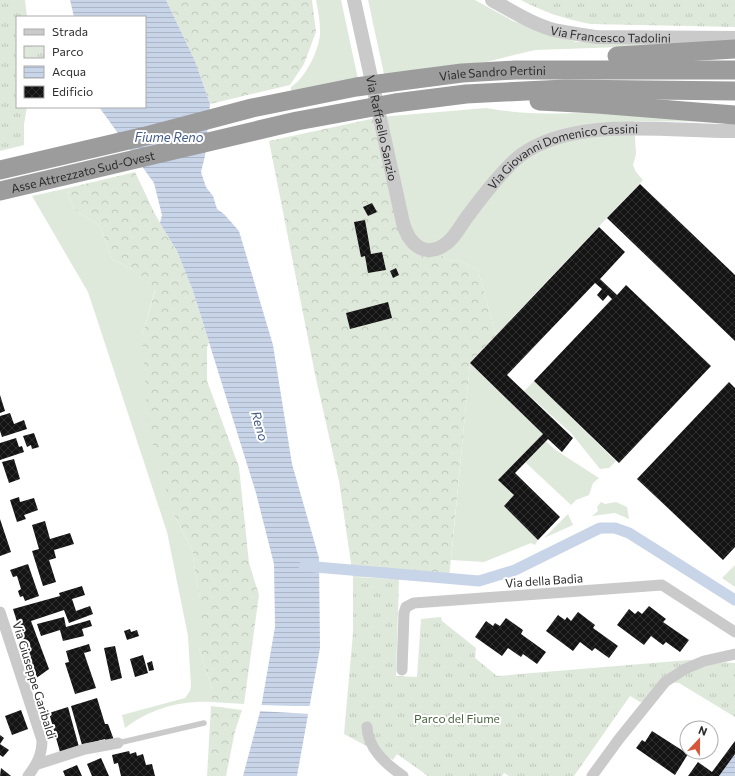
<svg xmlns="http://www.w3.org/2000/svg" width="735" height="776" font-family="Commissioner,sans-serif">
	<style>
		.grass { fill: #dfe9db }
		.forest { fill: url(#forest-crowns) }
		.park { fill: url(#park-tufts) }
		.water { fill: url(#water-rules) }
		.pier { fill: #fff }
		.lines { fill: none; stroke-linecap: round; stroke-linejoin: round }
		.canal { stroke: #c8d4e8; stroke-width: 11 }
		.building { fill: url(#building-cross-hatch) }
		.service { stroke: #cacaca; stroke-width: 5.5 }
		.minor { stroke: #cacaca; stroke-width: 11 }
		.tertiary { stroke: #cacaca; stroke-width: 14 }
		.trunk { stroke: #9c9c9c; stroke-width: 19 }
		.labels { text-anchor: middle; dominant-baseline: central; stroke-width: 4; stroke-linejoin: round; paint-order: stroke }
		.street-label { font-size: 12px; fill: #2d2d2d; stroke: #fff }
		.park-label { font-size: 12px; fill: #47643e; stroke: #fff }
		.water-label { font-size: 13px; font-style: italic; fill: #415c88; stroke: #fff }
	</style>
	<defs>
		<pattern id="forest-crowns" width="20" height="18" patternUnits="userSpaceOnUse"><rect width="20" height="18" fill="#dfe9db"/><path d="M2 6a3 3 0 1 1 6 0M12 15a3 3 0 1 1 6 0" fill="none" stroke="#c0c8bc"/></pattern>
		<pattern id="park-tufts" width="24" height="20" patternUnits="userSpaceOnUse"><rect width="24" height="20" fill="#dfe9db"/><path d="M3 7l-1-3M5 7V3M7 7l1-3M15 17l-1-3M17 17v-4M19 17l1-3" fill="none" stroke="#c0c8bc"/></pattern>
		<pattern id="water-rules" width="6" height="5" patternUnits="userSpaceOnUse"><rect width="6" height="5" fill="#c8d4e8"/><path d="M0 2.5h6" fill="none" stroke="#acb6c7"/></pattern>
		<pattern id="building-cross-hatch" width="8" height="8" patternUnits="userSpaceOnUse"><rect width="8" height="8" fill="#141414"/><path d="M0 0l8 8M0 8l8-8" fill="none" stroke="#2e2e2e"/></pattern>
	</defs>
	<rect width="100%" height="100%" fill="#fff"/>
	<path class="grass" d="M 316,0 L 341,0 L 358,79 L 291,91 L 291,87 C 305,79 321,47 320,31 C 320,21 318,10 316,0 Z
		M 368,0 L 475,0 L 513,21 L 576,42 L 735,43 L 535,50 L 486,62 L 384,74 Z
		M 486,108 C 537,117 579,112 629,113 C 664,113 700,119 735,122 L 634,121 L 636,154 L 633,165 L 636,172 L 643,180 L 496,335 L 478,270 L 459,260 L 447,261 L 436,248 L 410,241 L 380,117 Z
		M 68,188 L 69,198 L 74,209 L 100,226 L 112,259 L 130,268 L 155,290 L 142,336 L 172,511 L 192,549 L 199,598 L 199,648 L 212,689 L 212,702 C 181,700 149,709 125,728 L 122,715 L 185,698 L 190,691 L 191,686 L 188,636 L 167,532 L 88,292 L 32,196 Z
		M 470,363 L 543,434 L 510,469 L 514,495 L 504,506 L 538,540 L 535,545 L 531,543 L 484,562 L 451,560 Z
		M 534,381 L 616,461 L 609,468 L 600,469 L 571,433 L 524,391 Z
		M 546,441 L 554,449 L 599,478 L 593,483 L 589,495 L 576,500 L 571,505 L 525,462 Z
		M 601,502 L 605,504 L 616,502 L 627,507 L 629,519 L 615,513 L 592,516 L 598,511 L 597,507 Z
		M 568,514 L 573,525 L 544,538 Z
		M 735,565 L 735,587 L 722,578 Z"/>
	<path class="forest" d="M 166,0 L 312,0 L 316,32 L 304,64 L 290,85 L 210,104 L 195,61 Z
		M 380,117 L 407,235 L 436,248 L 447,261 L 459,260 L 478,270 L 496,335 L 470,363 L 449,579 L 353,577 L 339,481 L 315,374 L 269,141 Z
		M 135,172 L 155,214 L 177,251 L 193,291 L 209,343 L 207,347 L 207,381 L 239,467 L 249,563 L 259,595 L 244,704 L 212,702 L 212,689 L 199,648 L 199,598 L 192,549 L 172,511 L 149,431 L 142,336 L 155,291 L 130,268 L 112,259 L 100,226 L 74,209 L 69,198 L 68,188 Z
		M 211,706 L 242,710 L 235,731 L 226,776 L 207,776 Z"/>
	<path class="park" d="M 0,0 L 25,0 L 27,17 L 17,17 L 17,107 L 27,107 L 24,124 L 24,145 L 0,151 Z
		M 521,0 L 735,0 L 735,27 L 590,24 C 565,19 543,12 521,0 Z
		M 353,577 L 399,579 L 396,676 L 417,677 L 421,619 L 441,617 L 442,621 L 476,648 L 475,658 L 497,676 L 689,660 L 735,663 L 735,717 L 679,683 L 665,682 L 648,701 L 640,702 L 630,696 L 574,776 L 509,776 L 504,773 L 502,776 L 428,776 L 397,754 L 393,760 L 344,734 L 353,633 Z"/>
	<path class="water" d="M 70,0 L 166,0 L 195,61 L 210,104 L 205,156 L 201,172 L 206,187 L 213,196 L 217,209 L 224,214 L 239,231 L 273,345 L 292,464 L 319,558 L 320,648 L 297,776 L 243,776 L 261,708 L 275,627 L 274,564 L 256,493 L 193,291 L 177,251 L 160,223 L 162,215 L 154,183 L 99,107 L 145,107 L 145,17 L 74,17 Z
		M 735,754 L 735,776 L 719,776 Z"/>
	<path class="pier" d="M 260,705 L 294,706 L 312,706 L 311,714 L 258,711 Z"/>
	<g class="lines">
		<path class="canal" d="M 304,566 L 479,581 L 515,570 L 600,528 L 615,528 L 629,533 L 735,600"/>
	</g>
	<path class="building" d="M 640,184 L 735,275 L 735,341 L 607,218 Z
		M 372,203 L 377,212 L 368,216 L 363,207 Z
		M 365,220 L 371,254 L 382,252 L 386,270 L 368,273 L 365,256 L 361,257 L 354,222 Z
		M 599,227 L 625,252 L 600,279 L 617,295 L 626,285 L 711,366 L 619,463 L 534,381 L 612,299 L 608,295 L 603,301 L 597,295 L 602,289 L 595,283 L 507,375 L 573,438 L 562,452 L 548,439 L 515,473 L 560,517 L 538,540 L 504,506 L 514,495 L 498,480 L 543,434 L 470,363 Z
		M 396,268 L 399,275 L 393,278 L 390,271 Z
		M 388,302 L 392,318 L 350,329 L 346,313 Z
		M 729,382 L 735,388 L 735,547 L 723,560 L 637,479 Z
		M 0,395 L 5,411 L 0,413 Z
		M 10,413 L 14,424 L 24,420 L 27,429 L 2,437 L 0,431 L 0,416 Z
		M 34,433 L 39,447 L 32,449 L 31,445 L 27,447 L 23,436 Z
		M 16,438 L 19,447 L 22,446 L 24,452 L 0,460 L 0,443 Z
		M 14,459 L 20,479 L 9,483 L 2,462 Z
		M 19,497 L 20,502 L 34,498 L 38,510 L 24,515 L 26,519 L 17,522 L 10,500 Z
		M 0,519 L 11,552 L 0,556 Z
		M 45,521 L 50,539 L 70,533 L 74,544 L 54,550 L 56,558 L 49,560 L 56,582 L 43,586 L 32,551 L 39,549 L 32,525 Z
		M 28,564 L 39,596 L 25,601 L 23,596 L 20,597 L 18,591 L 21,589 L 17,576 L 13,577 L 10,570 Z
		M 82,586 L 85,595 L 72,599 L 76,611 L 90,606 L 93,614 L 69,623 L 64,610 L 31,621 L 49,669 L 35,679 L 13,609 L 60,596 L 59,593 Z
		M 649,606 L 666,619 L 663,622 L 689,640 L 680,652 L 666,642 L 663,645 L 651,636 L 644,645 L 617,625 L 629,609 L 635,614 L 638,611 L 642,614 Z
		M 578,612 L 595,625 L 593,628 L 618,646 L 609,658 L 595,648 L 592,651 L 580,642 L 573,651 L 546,631 L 558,615 L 565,620 L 567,617 L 571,621 Z
		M 64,617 L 66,627 L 90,620 L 92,626 L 82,629 L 84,636 L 63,641 L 60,630 L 41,636 L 37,624 Z
		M 506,618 L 523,630 L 521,634 L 546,652 L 537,664 L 523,654 L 521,657 L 508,648 L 502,656 L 475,637 L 486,621 L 493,626 L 495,623 L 500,626 Z
		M 130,629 L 131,632 L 137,630 L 139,636 L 127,640 L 124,631 Z
		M 89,644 L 91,651 L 84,653 L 96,688 L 75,694 L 65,663 L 69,662 L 66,651 Z
		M 115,646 L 122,678 L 111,681 L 104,648 Z
		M 143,655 L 148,673 L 135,677 L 130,659 Z
		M 152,661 L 154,670 L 149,671 L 147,663 Z
		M 97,698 L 105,724 L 108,724 L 114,740 L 106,742 L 105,739 L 82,745 L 71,706 Z
		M 68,707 L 79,747 L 60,752 L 49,713 Z
		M 21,710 L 28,729 L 12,735 L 5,716 Z
		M 652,731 L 688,754 L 675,775 L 636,748 L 642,740 L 645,742 Z
		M 0,735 L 4,738 L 0,744 L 9,750 L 3,757 L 0,755 Z
		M 735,741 L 735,754 L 719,776 L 688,776 L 698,762 L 712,772 Z
		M 129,751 L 130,754 L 136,752 L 137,756 L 143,754 L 146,765 L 152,764 L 155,776 L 121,776 L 118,763 L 114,764 L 112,755 Z
		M 101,758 L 109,776 L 92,776 L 87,764 Z
		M 77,765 L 82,776 L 65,776 L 63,771 Z
		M 1,768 L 11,776 L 0,776 Z"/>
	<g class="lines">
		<path class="service" d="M 118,743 L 204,723"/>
		<path class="minor" d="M 0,612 L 42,740 C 42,755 37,764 28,776
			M 402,670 L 404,613 L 406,607 L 414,603 L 662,585 L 735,632
			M 367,727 C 368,749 386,764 403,776
			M 38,764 L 85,749 L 118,743
			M 592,776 L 619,739 L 665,682 L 685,669 L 704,661 L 735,654"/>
		<g class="tertiary">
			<path id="s1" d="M 354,0 L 403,223 C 409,244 425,260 447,243 C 455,237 461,225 467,217 C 481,198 503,169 521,155 C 576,115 671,132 735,131"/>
			<path id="s2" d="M 492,0 C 512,11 532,24 554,30 C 568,33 583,35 597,37 L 735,38"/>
		</g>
		<g class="trunk">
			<path d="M 617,56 L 735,49"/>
			<path d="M 539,101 L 597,104 L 735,115"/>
			<path id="s3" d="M 0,170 L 150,135 L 252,108 L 356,87 L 408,80 L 462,73 L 515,70 L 735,70"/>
			<path id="s4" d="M 0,191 L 297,121 L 395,103 L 466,94 L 565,89 L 735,91"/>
		</g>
	</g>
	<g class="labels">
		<g class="street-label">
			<text stroke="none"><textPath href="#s2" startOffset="126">Via Francesco Tadolini</textPath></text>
			<text stroke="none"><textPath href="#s3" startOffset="503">Viale Sandro Pertini</textPath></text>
			<text stroke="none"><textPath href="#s1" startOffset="131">Via Raffaello Sanzio</textPath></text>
			<text stroke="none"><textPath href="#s1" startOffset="442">Via Giovanni Domenico Cassini</textPath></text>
			<text stroke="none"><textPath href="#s4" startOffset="85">Asse Attrezzato Sud-Ovest</textPath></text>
			<text transform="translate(544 580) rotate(-4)">Via della Badia</text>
			<text transform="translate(35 680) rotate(73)">Via Giuseppe Garibaldi</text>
		</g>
		<g class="park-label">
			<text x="457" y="718">Parco del Fiume</text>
		</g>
		<g class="water-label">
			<text x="169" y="137">Fiume Reno</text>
			<text transform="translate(260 426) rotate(74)">Reno</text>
		</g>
	</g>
	<rect x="16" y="16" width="130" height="92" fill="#ffffff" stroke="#ababab"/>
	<rect x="24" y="29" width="20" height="6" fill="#cacaca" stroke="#ababab"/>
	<text x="52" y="36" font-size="12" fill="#2d2d2d">Strada</text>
	<rect x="24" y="46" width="20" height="12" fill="url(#park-tufts)" stroke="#ababab"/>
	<text x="52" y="56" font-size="12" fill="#2d2d2d">Parco</text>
	<rect x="24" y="66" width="20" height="12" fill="url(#water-rules)" stroke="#ababab"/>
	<text x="52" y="76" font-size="12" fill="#2d2d2d">Acqua</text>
	<rect x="24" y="86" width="20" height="12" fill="url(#building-cross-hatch)" stroke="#ababab"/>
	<text x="52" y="96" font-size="12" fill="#2d2d2d">Edificio</text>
	<g transform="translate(699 740) rotate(22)"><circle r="19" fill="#ffffff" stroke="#ababab"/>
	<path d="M0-3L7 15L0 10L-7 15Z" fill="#d7553b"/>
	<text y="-6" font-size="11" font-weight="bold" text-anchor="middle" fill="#2d2d2d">N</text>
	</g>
</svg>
